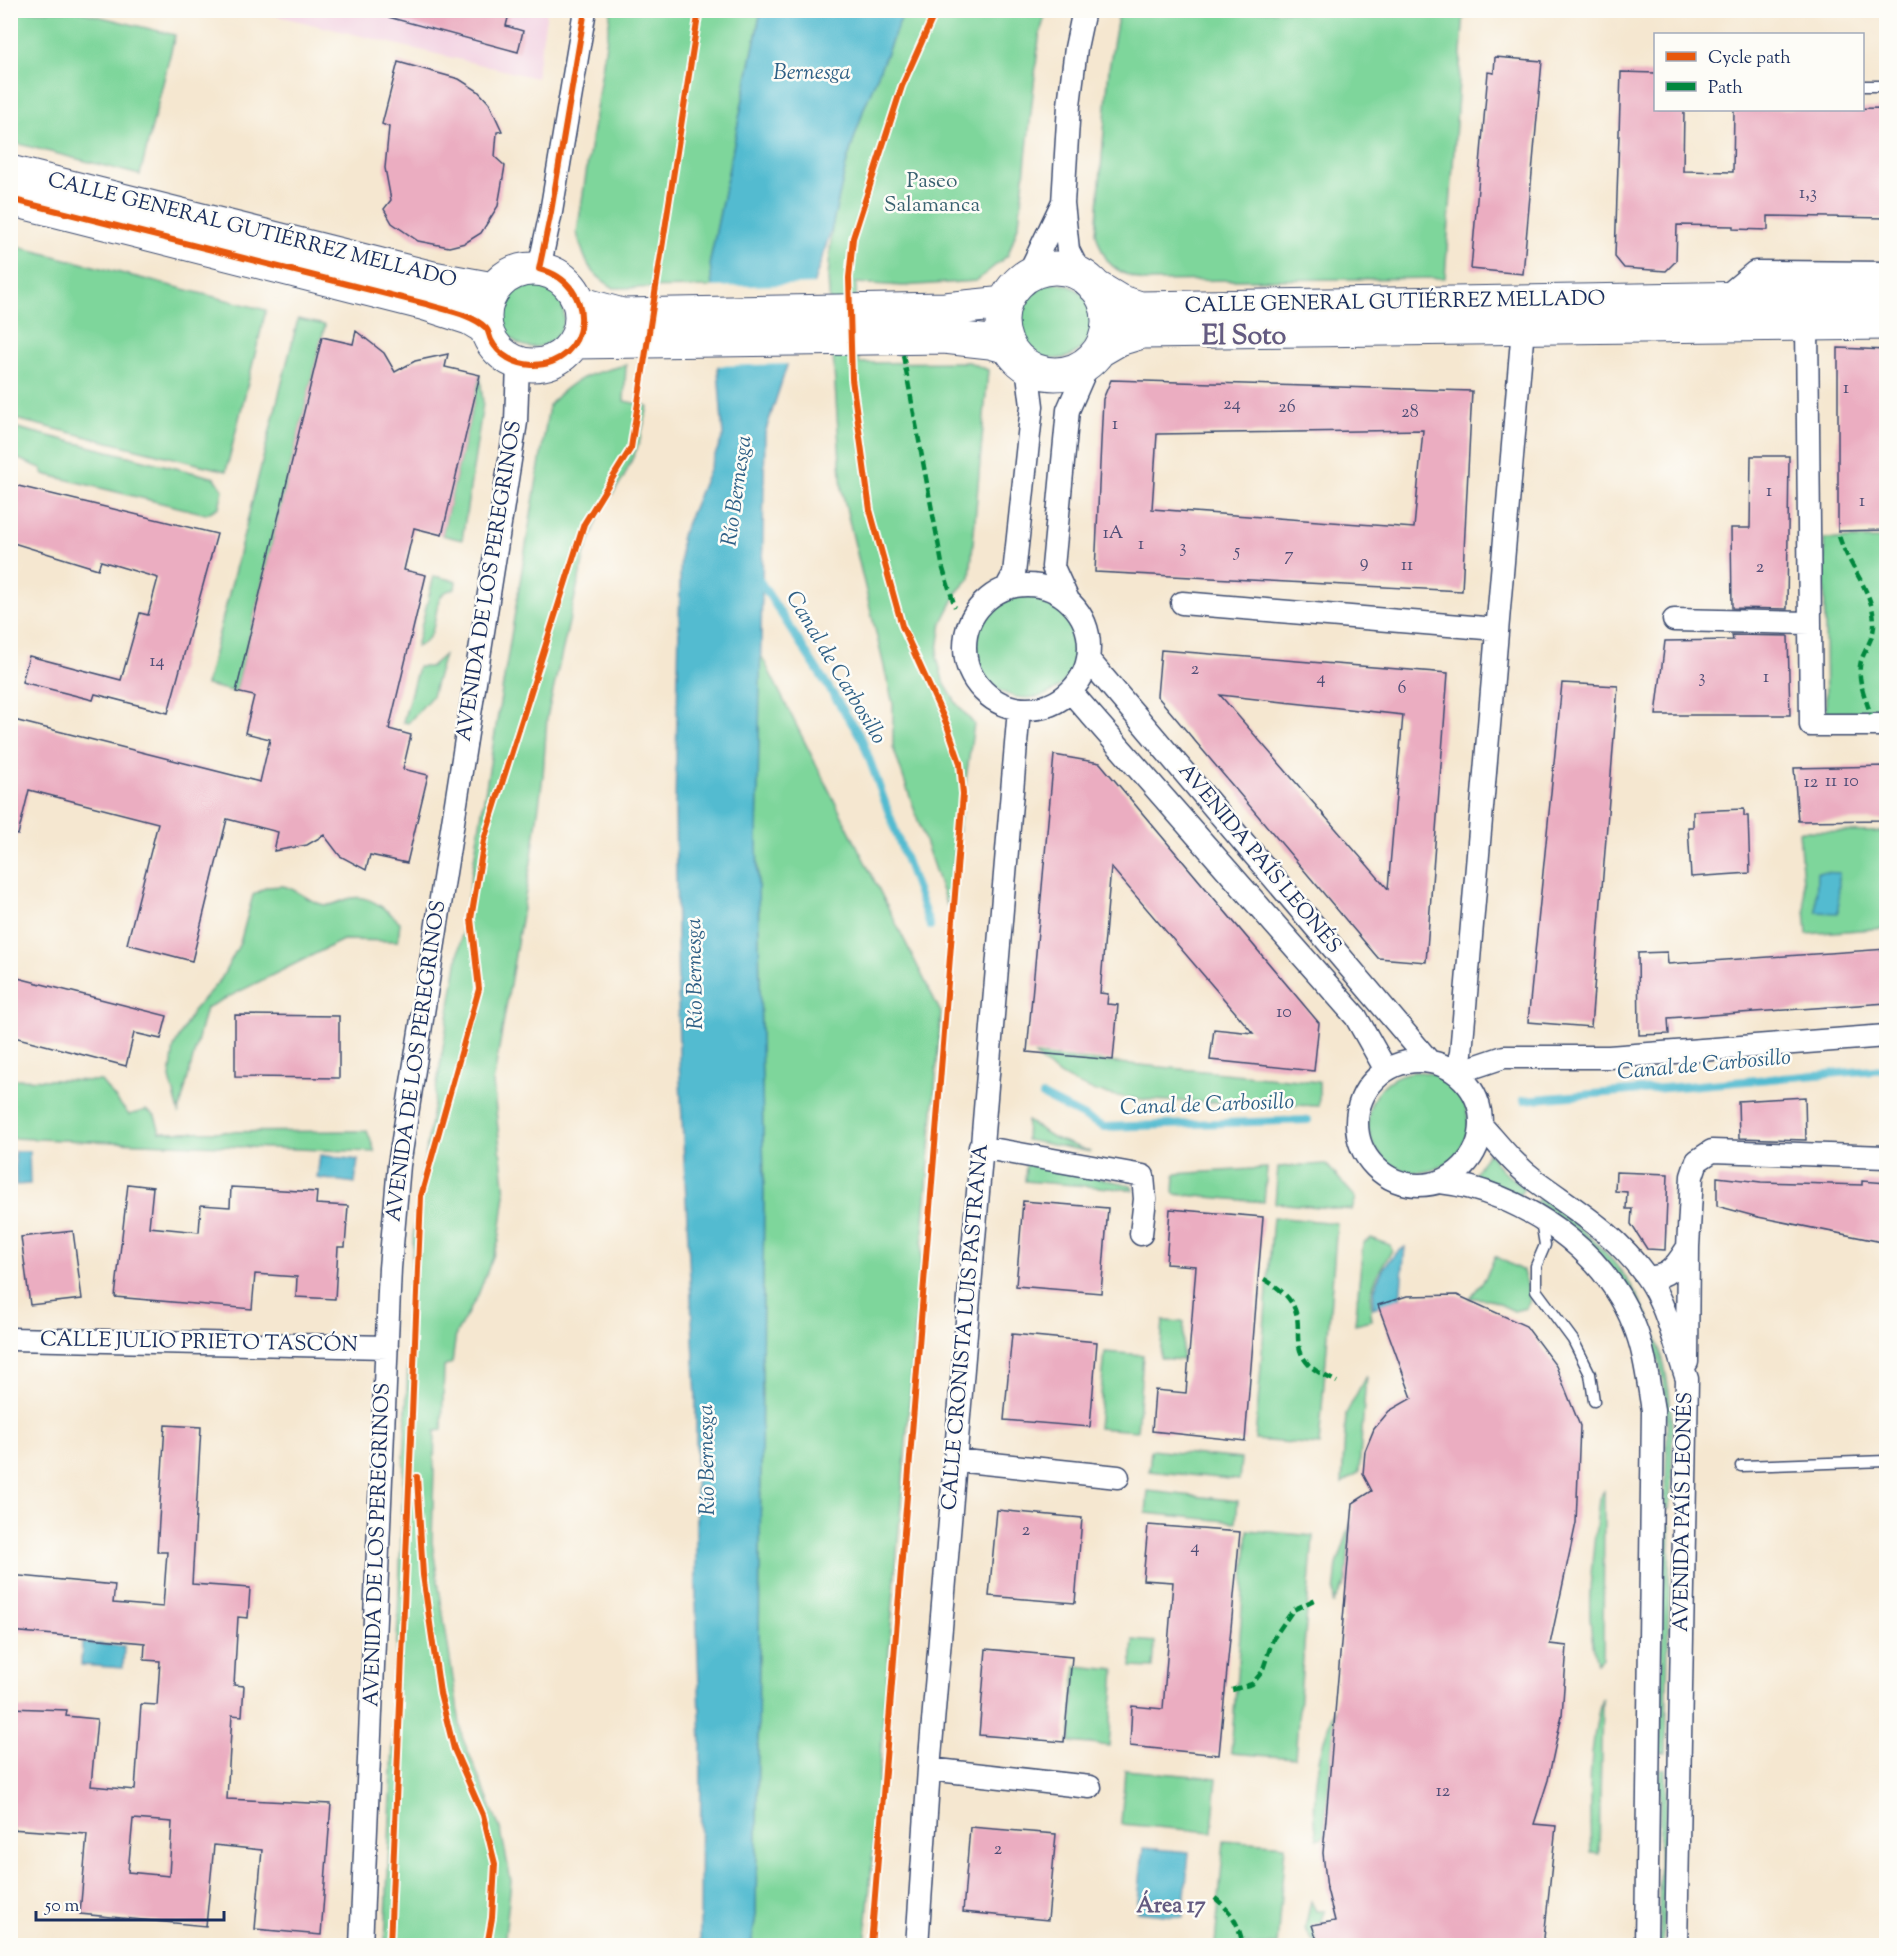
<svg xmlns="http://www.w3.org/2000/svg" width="1897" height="1956" font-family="'Sorts Mill Goudy',serif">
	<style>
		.built { fill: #f2cfe1 }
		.green { fill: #7ed69b; stroke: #4c827c; stroke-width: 1.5 }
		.water { fill: #53bbd0; stroke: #377597; stroke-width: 1.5 }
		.pier { fill: #f5e7d0 }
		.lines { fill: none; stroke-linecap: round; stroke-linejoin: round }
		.stream { stroke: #53bbd0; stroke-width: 8 }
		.building { fill: #ebadc1; fill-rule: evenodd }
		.lane-casing { stroke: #3c4b6f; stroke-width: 13 }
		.street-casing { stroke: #3c4b6f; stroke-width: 25 }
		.primary-casing { stroke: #3c4b6f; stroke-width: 35 }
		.lane { stroke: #fff; stroke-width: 10 }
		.street { stroke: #fff; stroke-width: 22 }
		.primary { stroke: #fff; stroke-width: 33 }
		.quiet { stroke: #00873e; stroke-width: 4.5; stroke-dasharray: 9 4.5; stroke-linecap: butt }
		.cycleway-casing { stroke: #fdfcf7; stroke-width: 10 }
		.cycleway { stroke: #e8590c; stroke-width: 6 }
		.labels { text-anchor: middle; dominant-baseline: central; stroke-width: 5; stroke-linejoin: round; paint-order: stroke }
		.number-label { font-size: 18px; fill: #4f4e77 }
		.park-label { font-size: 21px; fill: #396170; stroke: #fdfcf7 }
		.street-label { font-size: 21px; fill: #1b2f5e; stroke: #fdfcf7 }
		.water-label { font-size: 22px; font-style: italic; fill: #2f6086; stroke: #fdfcf7 }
		.neighbourhood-label { font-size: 22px; font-weight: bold; fill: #645b81; stroke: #fdfcf7 }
		.district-label { font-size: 27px; font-weight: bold; fill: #645b81; stroke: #fdfcf7 }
	</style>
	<rect width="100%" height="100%" fill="#fdfcf7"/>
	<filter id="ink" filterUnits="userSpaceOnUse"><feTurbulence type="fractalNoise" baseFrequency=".0167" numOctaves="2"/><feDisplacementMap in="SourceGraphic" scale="12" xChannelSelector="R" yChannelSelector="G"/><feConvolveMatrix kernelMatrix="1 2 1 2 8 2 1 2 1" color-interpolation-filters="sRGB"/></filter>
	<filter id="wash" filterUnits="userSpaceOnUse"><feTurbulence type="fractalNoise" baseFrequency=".008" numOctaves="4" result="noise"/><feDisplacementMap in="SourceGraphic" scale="24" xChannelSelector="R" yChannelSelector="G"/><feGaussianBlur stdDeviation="1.35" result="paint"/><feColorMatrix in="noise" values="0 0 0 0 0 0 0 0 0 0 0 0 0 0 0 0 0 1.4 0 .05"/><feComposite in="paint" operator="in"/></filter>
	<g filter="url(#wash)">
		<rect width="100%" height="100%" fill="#f5e7d0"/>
		<path class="built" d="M 257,11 L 547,11 L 536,78 Z"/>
		<path class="green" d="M 10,11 L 77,11 L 175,35 L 140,175 L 11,142 Z
			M 611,11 L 761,11 L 710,261 L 713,287 L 614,288 C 587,272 585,261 577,233 Z
			M 904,11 L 1046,11 L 1039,38 L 1019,223 L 1008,255 L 976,281 L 903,286 L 856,283 L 859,363 L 969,362 L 988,370 L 970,578 L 958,591 L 942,622 L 937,657 L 943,681 L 956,703 L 974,724 L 947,906 L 893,747 L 893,704 L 842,491 L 828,278 L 832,227 L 847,161 L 864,108 Z
			M 1119,11 L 1464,11 L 1445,278 L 1143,281 C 1113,271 1104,264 1096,233 L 1109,68 Z
			M 11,245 L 266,310 L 226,471 L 11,418 Z
			M1017 321a38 38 0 1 1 76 0a38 38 0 1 1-76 0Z
			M502 316a31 31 0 1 1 62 0a31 31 0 1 1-62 0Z
			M 298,319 L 325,325 L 236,692 L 206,685 Z
			M 626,365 L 624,401 L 648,406 L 639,444 L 624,477 L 601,511 L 585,553 L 547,717 L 543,776 L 532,856 L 493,1083 L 505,1194 L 499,1241 L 478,1295 L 456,1334 L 452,1363 L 444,1367 L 442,1430 L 435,1431 L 432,1542 L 462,1737 L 501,1831 L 511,1881 L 504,1945 L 385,1945 L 413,1237 L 419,1193 L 549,406 C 570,378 593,373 626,365 Z
			M 480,375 L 483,403 L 462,540 L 442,535 Z
			M 17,428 L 215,478 L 223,490 L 219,507 L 206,514 L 44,474 L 41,468 L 11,456 Z
			M 1824,539 L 1885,539 L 1886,712 L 1826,713 Z
			M 434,576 L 456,581 L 455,589 C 424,592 448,635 416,647 Z
			M976 647a51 51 0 1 1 102 0a51 51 0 1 1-102 0Z
			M 760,653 L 941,1013 L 865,1945 L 751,1946 L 756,1915 L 764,1186 L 757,839 Z
			M 444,655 L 432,696 L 408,723 L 403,722 L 418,667 L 430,667 Z
			M 1799,831 L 1886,832 L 1886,928 L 1807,934 Z
			M 283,886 C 300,890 309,903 325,905 C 334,906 343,899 352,898 C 371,895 386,910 400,922 L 398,941 L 343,940 L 206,1008 L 179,1112 L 170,1078 L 174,1047 L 193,1011 L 221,979 L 240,943 L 253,895 L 267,887 Z
			M 1035,1055 L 1319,1082 L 1319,1106 C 1281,1104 1242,1103 1204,1102 C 1142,1100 1081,1102 1035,1055 Z
			M1368 1122a50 50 0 1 1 100 0a50 50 0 1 1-100 0Z
			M 11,1079 L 101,1081 L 129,1115 L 146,1110 L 155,1116 L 160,1132 L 367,1131 L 375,1152 L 11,1138 Z
			M 1027,1121 L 1054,1138 L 1091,1152 L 1026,1140 Z
			M 1488,1152 L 1501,1170 L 1524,1188 L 1520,1195 L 1472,1178 Z
			M 1026,1163 L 1131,1185 L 1133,1190 L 1025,1181 Z
			M 1326,1164 L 1356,1198 L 1352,1210 L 1275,1203 L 1278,1167 Z
			M 1267,1168 L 1264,1202 L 1174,1194 L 1175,1174 Z
			M 1539,1198 C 1660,1276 1682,1372 1669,1509 L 1665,1508 C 1665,1470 1670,1431 1665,1393 C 1654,1311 1605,1245 1536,1202 Z
			M 1273,1217 L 1337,1223 L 1319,1445 L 1255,1440 Z
			M 1371,1238 L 1390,1245 L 1392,1251 C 1376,1273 1367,1293 1372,1320 L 1355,1324 L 1363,1243 Z
			M 1495,1256 L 1523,1271 L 1530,1301 L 1526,1308 L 1514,1311 L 1489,1299 L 1470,1298 L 1486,1277 Z
			M 1163,1321 L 1184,1322 L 1182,1360 L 1160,1358 Z
			M 1105,1352 L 1143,1355 L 1137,1431 L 1098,1428 Z
			M 1366,1376 L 1359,1472 L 1342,1484 L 1346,1414 Z
			M 1151,1450 L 1241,1459 L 1239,1480 L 1149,1471 Z
			M 1148,1491 L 1238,1501 L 1236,1522 L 1146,1513 Z
			M 1604,1491 L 1603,1657 L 1597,1663 C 1582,1610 1594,1553 1599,1498 Z
			M 1351,1523 L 1346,1581 L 1333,1604 L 1337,1565 Z
			M 1665,1525 L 1670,1525 L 1666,1753 L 1660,1753 Z
			M 1248,1530 L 1313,1536 L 1295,1758 L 1231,1753 Z
			M 1133,1640 L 1155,1642 L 1153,1668 L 1131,1667 Z
			M 1076,1666 L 1115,1670 L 1109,1746 L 1070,1742 Z
			M 1602,1698 L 1599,1854 L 1591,1853 C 1589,1801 1588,1749 1602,1698 Z
			M 1336,1707 L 1324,1837 L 1317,1839 C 1310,1796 1318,1747 1336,1707 Z
			M 1660,1769 L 1666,1769 L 1663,1946 L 1659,1945 Z
			M 1125,1770 L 1217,1778 L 1212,1832 L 1121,1824 Z
			M 1224,1840 L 1285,1845 L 1277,1945 L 1215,1945 Z
			M 1311,1901 L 1316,1911 L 1325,1911 L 1315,1944 L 1305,1928 Z"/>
		<path class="water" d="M 761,11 L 904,11 L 864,108 L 847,161 L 832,227 L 765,433 L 757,839 L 764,1186 L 756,1915 L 751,1945 L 700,1945 L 701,1743 L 696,1600 L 696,1398 L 679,1060 L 675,806 L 681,537 L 723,436 L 710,261 Z
			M 1817,872 L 1839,873 L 1838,913 L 1816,912 Z
			M 15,1151 L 29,1151 L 30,1184 L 16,1185 Z
			M 320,1155 L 358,1160 L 355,1183 L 317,1178 Z
			M 1405,1247 L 1400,1299 L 1373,1308 C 1372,1284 1384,1260 1405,1247 Z
			M 82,1643 L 124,1646 L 123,1668 L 81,1665 Z
			M 1143,1848 L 1189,1852 L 1183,1917 L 1137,1912 Z"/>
		<path class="pier" d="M 817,284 L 790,364 L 716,366 L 710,287 Z"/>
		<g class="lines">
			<path class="stream" d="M 756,575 L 862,739 L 930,926
				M 1043,1096 L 1104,1127 L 1308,1120
				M 1524,1100 L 1886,1069"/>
		</g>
		<g id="blocks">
			<path class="building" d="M 389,10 L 510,10 L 506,26 L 523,31 L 518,52 L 388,17 Z
				M 1495,57 L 1542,61 L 1523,274 L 1471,269 L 1488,72 L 1494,73 Z
				M 398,62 L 459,79 L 478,91 L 489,103 L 502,131 L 497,132 L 495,157 L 505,166 L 498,206 L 481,233 L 465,243 L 449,247 L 418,241 L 392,223 L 384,209 L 391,200 L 385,168 L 389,127 L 382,124 Z
				M 1621,72 L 1656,73 L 1656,110 L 1684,110 L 1683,171 L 1733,172 L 1734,110 L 1887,108 L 1887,218 L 1768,216 L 1768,230 L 1733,229 L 1733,226 L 1677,225 L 1676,261 L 1666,271 L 1624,268 L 1615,257 Z
				M 356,331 L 384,353 L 395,372 L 415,361 L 448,354 L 445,367 L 480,375 L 442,535 L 414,528 L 404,570 L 426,575 L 389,729 L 411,735 L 403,769 L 428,775 L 407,863 L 370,855 L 366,870 L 340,856 L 324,835 L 307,845 L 274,851 L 278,832 L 227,819 L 192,961 L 127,944 L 158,823 L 29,790 L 18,835 L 10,834 L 10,719 L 260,782 L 270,739 L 245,733 L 254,696 L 236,692 L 322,337 L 353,344 Z
				M 1838,348 L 1887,350 L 1887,530 L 1838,531 Z
				M 1111,380 L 1472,391 L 1462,591 L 1095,572 L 1103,399 ZM 1423,430 L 1414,528 L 1152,509 L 1157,434 Z
				M 1751,456 L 1789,456 L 1787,609 L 1732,608 L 1731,528 L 1750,528 Z
				M 10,484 L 217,534 L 168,713 L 95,694 L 93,700 L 22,682 L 29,656 L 121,680 L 140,613 L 148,615 L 158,578 L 101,561 L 98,569 L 10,542 Z
				M 1732,635 L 1788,636 L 1790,715 L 1656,715 L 1665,641 L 1733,640 Z
				M 1161,650 L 1448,673 L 1426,962 L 1378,958 L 1157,696 ZM 1220,695 L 1403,715 L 1388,889 Z
				M 1562,683 L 1618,686 L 1591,1027 L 1528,1022 Z
				M 1054,755 L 1100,763 L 1319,1023 L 1314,1071 L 1210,1060 L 1214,1029 L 1253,1033 L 1111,867 L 1100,993 L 1108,994 L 1107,1004 L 1118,1005 L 1113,1060 L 1027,1052 Z
				M 1887,766 L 1887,820 L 1798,821 L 1794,768 Z
				M 1744,809 L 1744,816 L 1748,816 L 1750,873 L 1691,877 L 1688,827 L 1693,827 L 1693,811 Z
				M 1887,949 L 1887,1003 L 1668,1018 L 1669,1034 L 1639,1035 L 1638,953 L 1667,952 L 1668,964 Z
				M 10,976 L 167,1016 L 161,1039 L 134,1033 L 126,1066 L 10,1036 Z
				M 235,1015 L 339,1016 L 339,1078 L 235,1077 Z
				M 1805,1097 L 1806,1140 L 1739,1138 L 1738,1101 Z
				M 1616,1172 L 1668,1174 L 1665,1250 L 1647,1249 L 1631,1224 L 1632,1209 L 1626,1209 L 1627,1192 L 1615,1191 Z
				M 1717,1177 L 1761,1182 L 1862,1185 L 1862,1181 L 1887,1183 L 1887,1243 L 1758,1217 L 1717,1206 Z
				M 128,1184 L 153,1187 L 149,1227 L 199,1232 L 201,1205 L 230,1207 L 231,1187 L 317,1192 L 316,1204 L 348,1206 L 345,1247 L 338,1247 L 335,1299 L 296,1297 L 297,1277 L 255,1274 L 252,1309 L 115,1297 Z
				M 1023,1201 L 1108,1208 L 1101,1293 L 1016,1286 Z
				M 1170,1209 L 1263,1217 L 1245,1441 L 1152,1431 L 1155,1390 L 1186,1393 L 1196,1266 L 1166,1264 Z
				M 73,1231 L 82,1299 L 30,1305 L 21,1237 Z
				M 1457,1295 L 1526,1326 L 1556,1366 L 1580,1426 L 1576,1523 L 1550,1644 L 1567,1646 L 1562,1715 L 1548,1780 L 1534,1824 L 1556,1826 L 1544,1938 L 1542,1946 L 1319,1946 L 1312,1925 L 1335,1921 L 1327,1889 L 1323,1853 L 1353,1503 L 1372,1491 L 1363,1474 L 1365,1451 L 1374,1429 L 1389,1411 L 1412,1398 L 1378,1305 L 1407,1296 Z
				M 1012,1334 L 1097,1342 L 1090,1427 L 1004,1420 Z
				M 165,1425 L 201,1427 L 192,1584 L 250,1588 L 248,1618 L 238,1617 L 234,1685 L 244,1686 L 242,1716 L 232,1715 L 227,1799 L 331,1804 L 321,1935 L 255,1929 L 262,1850 L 214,1845 L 206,1926 L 80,1914 L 87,1834 L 10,1829 L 10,1708 L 67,1710 L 66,1716 L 97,1719 L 91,1786 L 135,1790 L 141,1704 L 157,1705 L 160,1661 L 144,1660 L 145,1643 L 10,1631 L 10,1575 L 115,1585 L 113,1603 L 163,1607 L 167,1552 L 157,1552 ZM 133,1819 L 172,1822 L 169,1876 L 128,1872 Z
				M 997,1510 L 1082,1518 L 1075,1603 L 989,1596 Z
				M 1148,1525 L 1240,1532 L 1219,1755 L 1130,1746 L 1132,1706 L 1163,1709 L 1173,1582 L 1143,1580 Z
				M 986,1649 L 1072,1657 L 1064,1742 L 979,1735 Z
				M 970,1827 L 1056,1834 L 1048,1920 L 963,1912 Z"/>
		</g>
	</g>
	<g filter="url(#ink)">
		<use href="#blocks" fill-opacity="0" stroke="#3c4b6f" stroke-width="1.5"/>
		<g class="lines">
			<defs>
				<path id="lane" d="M 1862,86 L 1886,86
					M 1541,1221 L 1545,1245 L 1536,1266 L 1536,1290 L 1573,1340 L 1590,1374 L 1594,1401
					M 1741,1466 L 1886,1461"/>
				<path id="street" d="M 539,269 L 551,212 L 585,10
					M 1080,274 L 1068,250 L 1063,203 L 1069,105 L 1076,48 L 1084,10
					M 1028,275 L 1062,204
					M 1724,298 L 1755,272 L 1886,273
					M 1807,326 L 1811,725 L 1886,725
					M965 647a62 62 0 1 1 124 0a62 62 0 1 1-124 0Z
					M 1007,587 L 1014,574 L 1032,406 L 1027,366
					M 1068,600 L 1053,567 L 1068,410 L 1089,362
					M 1182,603 L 1497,629
					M 1674,620 L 1810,623
					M 1088,659 L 1429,1061
					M 1071,692 L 1356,1017 L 1386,1070
					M1357 1123a62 62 0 1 1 124 0a62 62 0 1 1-124 0Z
					M 1456,1073 L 1461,1053 L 1523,328
					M 1456,1073 L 1504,1057 L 1609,1057 L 1886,1036
					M 1481,1125 C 1499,1145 1514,1165 1536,1181 C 1578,1212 1614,1232 1646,1276 C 1667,1305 1675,1346 1687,1379 L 1676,1946
					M 980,1147 L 1143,1176 L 1145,1199 L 1141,1234
					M 1440,1182 C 1520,1191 1604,1249 1634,1325 C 1645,1351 1648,1382 1653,1410 L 1646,1946
					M 1647,1277 C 1669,1279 1677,1264 1688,1247
					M 10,1339 L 387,1347
					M 1687,1362 L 1688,1247 L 1692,1176 L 1697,1161 L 1712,1151 L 1886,1157
					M 955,1460 L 1118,1477
					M 929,1769 L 1090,1787
					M 361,1946 L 390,1268 L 399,1165 L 516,422 L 518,363
					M 917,1946 L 929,1769 L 1019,709"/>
				<path id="primary" d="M 10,172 L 433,278 L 493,289
					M 10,199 L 426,304 L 469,318 L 486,328
					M1002 321a53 53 0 1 1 106 0a53 53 0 1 1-106 0Z
					M485 317a48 48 0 1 1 96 0a48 48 0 1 1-96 0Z
					M 1094,286 L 1119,301 L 1140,308 L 1886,296
					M 579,303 L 622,315 L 945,309 L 1005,303
					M 574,342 L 944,337 L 990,342 L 1009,347
					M 1100,350 L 1119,339 L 1142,332 L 1886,323"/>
			</defs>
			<use href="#lane" class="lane-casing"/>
			<use href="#street" class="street-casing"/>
			<use href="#primary" class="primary-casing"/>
			<use href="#lane" class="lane"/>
			<use href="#street" class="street"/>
			<use href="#primary" class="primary"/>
			<path class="quiet" d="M 903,355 L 943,569 L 955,607
				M 1839,536 C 1848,566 1873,590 1874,622 C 1875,636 1865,649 1861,661 C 1856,678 1866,700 1871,715
				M 1264,1279 C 1321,1312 1282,1336 1309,1365 C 1316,1372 1328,1377 1337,1382
				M 1232,1690 L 1252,1684 L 1262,1672 L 1273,1639 L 1293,1610 L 1318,1598
				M 1215,1898 C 1232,1912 1239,1924 1243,1946"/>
			<defs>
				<path id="cycleway" d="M 10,199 L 426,304 C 444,310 472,314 486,328 C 489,331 489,336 491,340 C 499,356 515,364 532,365 C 591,366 601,284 539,269 L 551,212 L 585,10
					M 417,1477 L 423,1575 L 440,1693 L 454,1749 L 483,1815 L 495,1864 L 492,1918 L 487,1946
					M 390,1946 L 421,1196 L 479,989 L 471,919 L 484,840 L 584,524 L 631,448 L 699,10
					M 871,1946 L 963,794 L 960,763 L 947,725 L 902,626 L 870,510 L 852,379 L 849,278 L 853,238 L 902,86 L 936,10"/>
			</defs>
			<use href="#cycleway" class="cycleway-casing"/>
			<use href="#cycleway" class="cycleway"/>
		</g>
	</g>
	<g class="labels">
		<g class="number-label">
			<text x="1808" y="194">1,3</text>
			<text x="1846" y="389">1</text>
			<text x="1232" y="405">24</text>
			<text x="1287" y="408">26</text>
			<text x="1410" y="413">28</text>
			<text x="1115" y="425">1</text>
			<text x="1769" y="492">1</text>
			<text x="1862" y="502">1</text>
			<text x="1113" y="534">1A</text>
			<text x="1141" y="545">1</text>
			<text x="1183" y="548">3</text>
			<text x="1237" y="552">5</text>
			<text x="1289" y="556">7</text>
			<text x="1364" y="563">9</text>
			<text x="1407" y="566">11</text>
			<text x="1760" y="568">2</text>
			<text x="157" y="662">14</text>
			<text x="1195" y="670">2</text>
			<text x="1702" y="678">3</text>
			<text x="1766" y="678">1</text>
			<text x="1321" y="679">4</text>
			<text x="1402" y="689">6</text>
			<text x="1831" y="782">11</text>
			<text x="1851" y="782">10</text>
			<text x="1811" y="783">12</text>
			<text x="1284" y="1013">10</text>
			<text x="1026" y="1531">2</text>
			<text x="1195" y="1548">4</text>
			<text x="1443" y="1792">12</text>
			<text x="998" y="1850">2</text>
		</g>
		<g class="park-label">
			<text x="932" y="182">Paseo<tspan x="932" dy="24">Salamanca</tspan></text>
		</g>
		<g class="street-label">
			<text transform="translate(252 231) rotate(14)">CALLE GENERAL GUTIÉRREZ MELLADO</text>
			<text transform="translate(1395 303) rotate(-1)">CALLE GENERAL GUTIÉRREZ MELLADO</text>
			<text transform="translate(490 581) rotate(-81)">AVENIDA DE LOS PEREGRINOS</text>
			<text transform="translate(1259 859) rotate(50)">AVENIDA PAÍS LEONÉS</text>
			<text transform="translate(417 1061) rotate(-82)">AVENIDA DE LOS PEREGRINOS</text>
			<text transform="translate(966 1327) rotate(-85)">CALLE CRONISTA LUIS PASTRANA</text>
			<text transform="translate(199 1343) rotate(1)">CALLE JULIO PRIETO TASCÓN</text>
			<text transform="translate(1684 1512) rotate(-89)">AVENIDA PAÍS LEONÉS</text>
			<text transform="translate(378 1545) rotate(-88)">AVENIDA DE LOS PEREGRINOS</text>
		</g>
		<g class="water-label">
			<text x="812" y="74">Bernesga</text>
			<text transform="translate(738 491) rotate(-82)">Río Bernesga</text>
			<text transform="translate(835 668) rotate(59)">Canal de Carbosillo</text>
			<text transform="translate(696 974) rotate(-91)">Río Bernesga</text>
			<text transform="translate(1704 1066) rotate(-5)">Canal de Carbosillo</text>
			<text transform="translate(1207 1106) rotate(-2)">Canal de Carbosillo</text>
			<text transform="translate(708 1460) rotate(-91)">Río Bernesga</text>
		</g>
		<g class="neighbourhood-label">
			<text x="1171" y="1907">Área 17</text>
		</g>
		<g class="district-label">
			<text x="1244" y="337">El Soto</text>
		</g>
	</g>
	<rect width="1897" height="1956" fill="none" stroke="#fdfcf7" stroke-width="36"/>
	<rect x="1654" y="33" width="210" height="78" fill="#fdfcf7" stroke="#a3aaba" stroke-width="1.5"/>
	<rect x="1666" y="52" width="30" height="9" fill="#e8590c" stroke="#a3aaba" stroke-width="1.5"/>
	<text x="1708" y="63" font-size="18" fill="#1b2f5e">Cycle path</text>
	<rect x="1666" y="82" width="30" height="9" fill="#00873e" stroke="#a3aaba" stroke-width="1.5"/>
	<text x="1708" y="93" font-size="18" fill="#1b2f5e">Path</text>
	<path d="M36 1911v9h188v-9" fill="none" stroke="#1b2f5e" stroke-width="3"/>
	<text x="45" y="1911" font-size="18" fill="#1b2f5e" stroke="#fdfcf7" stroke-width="4.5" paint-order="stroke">50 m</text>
</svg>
